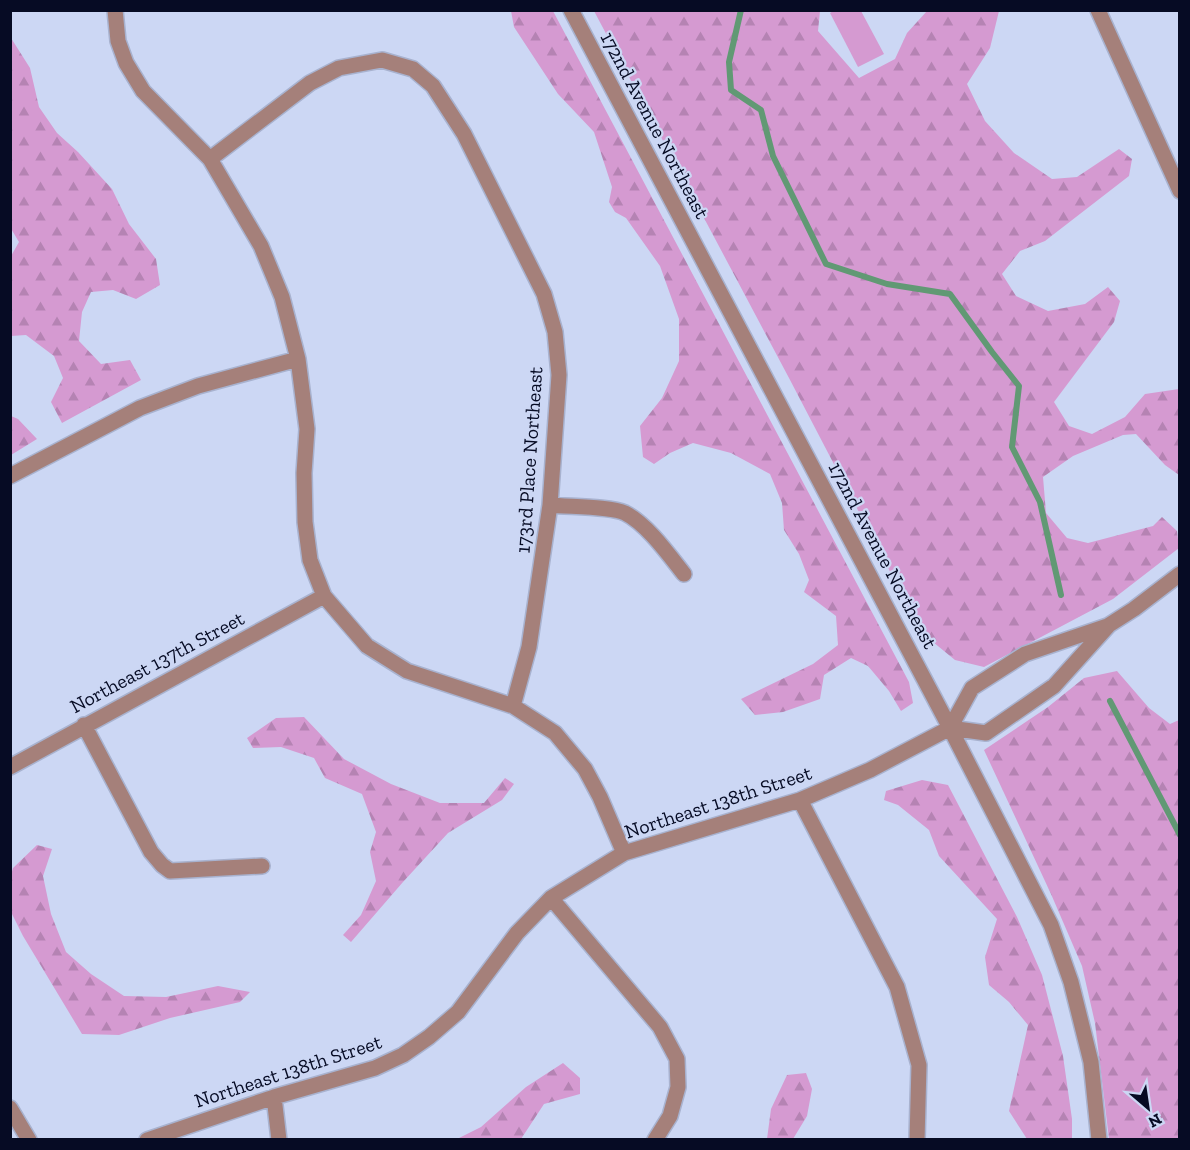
<svg xmlns="http://www.w3.org/2000/svg" width="1190" height="1150" font-family="'Zilla Slab',serif">
	<style>
		.forest { fill: url(#forest-firs) }
		.pitch { fill: #d59ad1 }
		.lines { fill: none; stroke-linecap: round; stroke-linejoin: round }
		.stream { stroke: #619974; stroke-width: 6 }
		.minor-casing { stroke: #a8b2cf; stroke-width: 18 }
		.minor { stroke: #a5807a; stroke-width: 15 }
		.labels { text-anchor: middle; dominant-baseline: central; stroke-width: 4.5; stroke-linejoin: round; paint-order: stroke }
		.street-label { font-size: 20px; fill: #060b24; stroke: #ccd7f4 }
	</style>
	<defs>
		<pattern id="forest-firs" width="22" height="20" patternUnits="userSpaceOnUse" patternTransform="scale(1.5)"><rect width="22" height="20" fill="#d59ad1"/><path d="M5 1l3.5 6h-7zM16 11l3.5 6h-7z" fill="#b583b3"/></pattern>
	</defs>
	<rect width="100%" height="100%" fill="#ccd7f4"/>
	<path class="forest" d="M 511,11 L 553,11 L 909,682 L 913,703 L 901,711 L 889,691 L 868,666 L 851,658 L 824,675 L 820,699 L 783,712 L 755,715 L 741,699 L 813,664 L 838,645 L 836,616 L 804,592 L 809,580 L 799,554 L 784,530 L 782,503 L 770,474 L 731,453 L 693,443 L 670,453 L 654,464 L 643,457 L 640,426 L 662,398 L 679,361 L 679,319 L 660,266 L 626,218 L 615,212 L 609,202 L 612,187 L 594,132 L 558,94 L 514,27 Z
		M 594,11 L 820,11 L 818,31 L 859,78 L 895,59 L 907,33 L 927,11 L 999,11 L 990,48 L 967,84 L 985,121 L 1014,153 L 1052,179 L 1077,177 L 1119,149 L 1132,159 L 1129,176 L 1045,241 L 1020,251 L 1002,274 L 1016,296 L 1048,311 L 1085,304 L 1108,287 L 1120,301 L 1114,322 L 1054,402 L 1069,426 L 1092,434 L 1125,417 L 1145,394 L 1179,389 L 1179,475 L 1165,465 L 1136,434 L 1123,435 L 1073,456 L 1043,477 L 1046,513 L 1067,538 L 1088,543 L 1153,526 L 1162,517 L 1177,531 L 1179,548 L 1113,599 L 984,667 L 955,660 L 922,633 L 789,378 Z
		M 11,38 L 30,68 L 39,107 L 57,133 L 78,152 L 112,189 L 129,224 L 156,259 L 160,285 L 136,299 L 113,290 L 91,292 L 82,312 L 79,341 L 101,364 L 130,360 L 141,380 L 62,423 L 51,402 L 63,378 L 54,356 L 26,335 L 11,336 L 11,256 L 19,242 L 10,227 Z
		M 11,416 L 18,419 L 37,439 L 11,455 Z
		M 1117,671 L 1149,708 L 1170,724 L 1179,720 L 1179,741 L 1178,743 L 1180,747 L 1179,1139 L 1109,1139 L 1095,1023 L 1082,966 L 1051,894 L 984,750 L 1048,707 L 1084,678 Z
		M 304,717 L 344,759 L 391,784 L 440,803 L 484,803 L 505,778 L 514,784 L 502,800 L 448,833 L 403,882 L 351,942 L 343,935 L 361,915 L 376,881 L 370,852 L 376,832 L 362,794 L 325,778 L 314,758 L 281,747 L 253,748 L 247,738 L 276,718 Z
		M 922,780 L 948,785 L 1017,917 L 1042,975 L 1063,1056 L 1072,1119 L 1072,1139 L 1027,1139 L 1009,1111 L 1028,1025 L 1009,1002 L 989,985 L 985,957 L 997,919 L 939,856 L 929,830 L 898,805 L 884,800 L 886,791 Z
		M 37,845 L 52,849 L 43,876 L 51,914 L 66,952 L 91,974 L 124,996 L 166,997 L 218,986 L 250,992 L 240,1002 L 170,1018 L 119,1035 L 82,1034 L 23,936 L 11,912 L 11,875 L 13,868 Z
		M 563,1063 L 580,1078 L 580,1094 L 544,1104 L 521,1139 L 457,1139 L 481,1127 L 526,1087 Z
		M 806,1073 L 812,1089 L 807,1116 L 793,1139 L 767,1139 L 771,1109 L 787,1075 Z"/>
	<path class="pitch" d="M 835,10 L 861,11 L 884,54 L 858,67 L 830,13 Z"/>
	<g class="lines">
		<path class="stream" d="M 741,10 L 729,62 L 731,90 L 761,110 L 773,156 L 826,264 L 887,284 L 950,294 L 992,352 L 1019,386 L 1012,447 L 1040,502 L 1061,595
			M 1110,701 L 1180,835"/>
		<defs>
			<path id="minor" d="M 115,10 L 118,41 L 126,63 L 143,91 L 210,159 L 261,246 L 282,297 L 298,359 L 307,429 L 304,473 L 305,522 L 310,560 L 324,596 L 367,646 L 407,671 L 513,706 L 555,733 L 585,769 L 600,797 L 624,853
				M 571,10 L 950,728 L 1051,925 L 1071,982 L 1091,1062 L 1099,1140
				M 1098,10 L 1180,191
				M 210,159 L 310,83 L 339,68 L 382,60 L 413,69 L 433,86 L 464,134 L 544,294 L 555,332 L 559,375 L 550,505 L 529,647 L 513,706
				M 10,476 L 140,408 L 198,386 L 298,359
				M 550,505 C 569,507 610,506 625,513 C 647,524 669,555 684,574
				M 84,725 L 151,852 L 162,865 L 170,871 L 262,866
				M 950,728 L 972,688 L 1025,654 L 1107,626
				M 10,767 L 324,596
				M 800,800 L 897,987 L 919,1065 L 917,1140
				M 551,898 L 660,1027 L 677,1059 L 678,1087 L 670,1116 L 655,1140
				M 274,1097 L 279,1140
				M 10,1108 L 29,1140
				M 147,1140 L 274,1097 L 375,1068 L 403,1055 L 429,1037 L 458,1012 L 517,933 L 551,898 L 624,853 L 800,800 L 870,770 L 950,728 L 986,733 L 1054,686 L 1109,625 L 1134,609 L 1180,574"/>
		</defs>
		<use href="#minor" class="minor-casing"/>
		<use href="#minor" class="minor"/>
	</g>
	<g class="labels">
		<g class="street-label">
			<text transform="translate(655 125) rotate(62)">172nd Avenue Northeast</text>
			<text transform="translate(529 460) rotate(-86)">173rd Place Northeast</text>
			<text transform="translate(883 555) rotate(62)">172nd Avenue Northeast</text>
			<text transform="translate(157 662) rotate(-28)">Northeast 137th Street</text>
			<text transform="translate(718 802) rotate(-18)">Northeast 138th Street</text>
			<text transform="translate(288 1071) rotate(-18)">Northeast 138th Street</text>
		</g>
	</g>
	<rect width="1190" height="1150" fill="none" stroke="#060b24" stroke-width="24"/>
	<g transform="translate(1148 1108) rotate(151)" stroke="#ccd7f4" stroke-width="4.5" paint-order="stroke">
	<path d="M0-4.5L10 22L0 15L-10 22Z" fill="#060b24"/>
	<text y="-9" font-size="16" font-weight="bold" text-anchor="middle" fill="#060b24">N</text>
	</g>
</svg>
